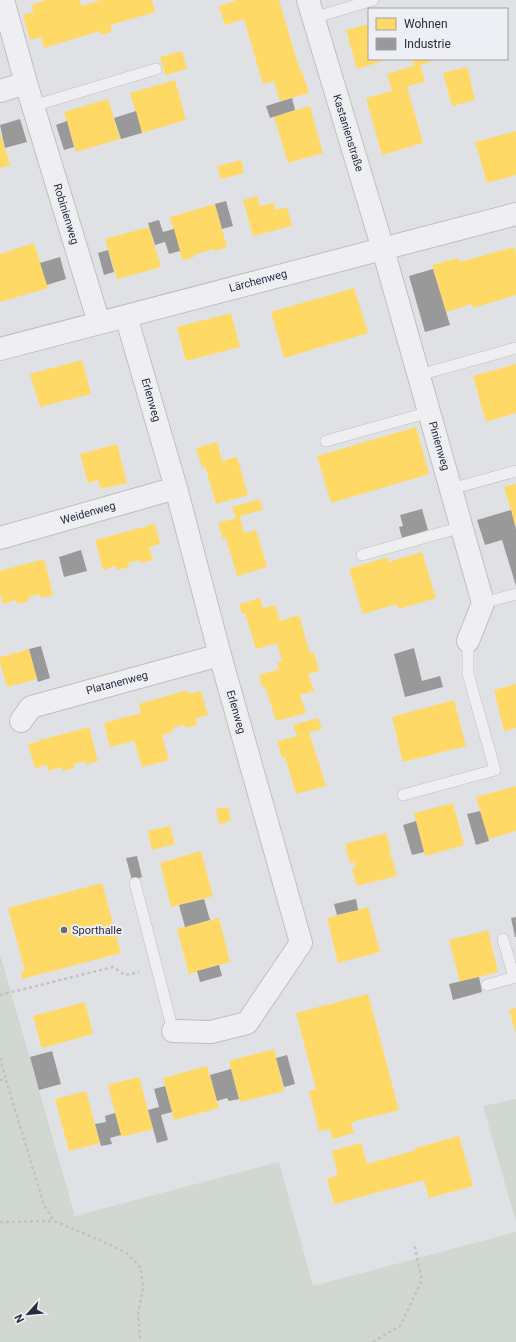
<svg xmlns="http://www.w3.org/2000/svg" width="516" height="1342" font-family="Roboto,sans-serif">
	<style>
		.green { fill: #d0d8d1 }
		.homes { fill: #ffd966 }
		.industry { fill: #999 }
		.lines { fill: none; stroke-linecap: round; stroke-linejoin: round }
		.lane-casing { stroke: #bebfc3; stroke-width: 12 }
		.street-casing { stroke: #bebfc3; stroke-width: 24 }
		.path { stroke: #c1c2c7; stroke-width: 2.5; stroke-dasharray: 3 3; stroke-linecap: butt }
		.lane { stroke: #efeff1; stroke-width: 11 }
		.street { stroke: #efeff1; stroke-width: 22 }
		.poi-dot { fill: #686c77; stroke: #edeff4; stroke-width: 1.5 }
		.labels { text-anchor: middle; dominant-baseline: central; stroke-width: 4; stroke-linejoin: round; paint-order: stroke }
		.street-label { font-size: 11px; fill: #282d3c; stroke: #edeff4 }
		.poi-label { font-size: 11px; fill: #282d3c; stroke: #edeff4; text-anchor: start }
	</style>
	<rect width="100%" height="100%" fill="#e0e1e5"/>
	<path class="green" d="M 0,954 L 75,1216 L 279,1162 L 313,1286 L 516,1232 L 516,1342 L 0,1342 Z
		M 516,1099 L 516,1222 L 483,1106 Z"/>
	<path class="homes" d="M 47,0 L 80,0 L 81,6 L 101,0 L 152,0 L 155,12 L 110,25 L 112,32 L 101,35 L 100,31 L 44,48 L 41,37 L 30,40 L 23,15 L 34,12 L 31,5 Z
		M 235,0 L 279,0 L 300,71 L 302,71 L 309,93 L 280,101 L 274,81 L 263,84 L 244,19 L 225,25 L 219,6 L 235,1 Z
		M 369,24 L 369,59 L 389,59 L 357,69 L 346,30 Z
		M 182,51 L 187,69 L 165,75 L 160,57 Z
		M 412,59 L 439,59 L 420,65 L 425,81 L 407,87 L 423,143 L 382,155 L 366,98 L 392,91 L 387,74 L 414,66 Z
		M 467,67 L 475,100 L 452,106 L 443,73 Z
		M 175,80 L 186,120 L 142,133 L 130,93 Z
		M 108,99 L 120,139 L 76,152 L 64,112 Z
		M 310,106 L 323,153 L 288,163 L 274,116 Z
		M 516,131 L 516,175 L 487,183 L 475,142 Z
		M 0,132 L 10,165 L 0,168 Z
		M 241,160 L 244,173 L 221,179 L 217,166 Z
		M 257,196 L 260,206 L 274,203 L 275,210 L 287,207 L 292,226 L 253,236 L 243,200 Z
		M 215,204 L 227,247 L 216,251 L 213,249 L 200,253 L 196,254 L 194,257 L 182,260 L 170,217 Z
		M 149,227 L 161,267 L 117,279 L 105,239 Z
		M 34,243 L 48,288 L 0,302 L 0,254 Z
		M 514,247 L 516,253 L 516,295 L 473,308 L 472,304 L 446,312 L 432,265 L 458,258 L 460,262 Z
		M 354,288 L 368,333 L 284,358 L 271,312 Z
		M 231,313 L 240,347 L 186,361 L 177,327 Z
		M 82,360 L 91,394 L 40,407 L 30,374 Z
		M 516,364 L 516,413 L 486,422 L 473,376 Z
		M 416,427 L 429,474 L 331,503 L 317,456 Z
		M 217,442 L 222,461 L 237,457 L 248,495 L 216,504 L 205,466 L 202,467 L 196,448 Z
		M 117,444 L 127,483 L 101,489 L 98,480 L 88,483 L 80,454 Z
		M 516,484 L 516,528 L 504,487 Z
		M 259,499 L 263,510 L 240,516 L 244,533 L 256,530 L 267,567 L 237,576 L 226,538 L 223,539 L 218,523 L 236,518 L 232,507 Z
		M 155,524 L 160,544 L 149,547 L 153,560 L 141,563 L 140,560 L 128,563 L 129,567 L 117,570 L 116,566 L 103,570 L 95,540 Z
		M 422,552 L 436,598 L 399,609 L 397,604 L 363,614 L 349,569 L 387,557 L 388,562 Z
		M 44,559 L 53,595 L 41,598 L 40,594 L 28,597 L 29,601 L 17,604 L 16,600 L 3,604 L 0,593 L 0,571 Z
		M 260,598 L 263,608 L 275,605 L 280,621 L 299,615 L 310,653 L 314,652 L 319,671 L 308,674 L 314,691 L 300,695 L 306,713 L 276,721 L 265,686 L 262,687 L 259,675 L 279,669 L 277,663 L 282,661 L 277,643 L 256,649 L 245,613 L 242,614 L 239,604 Z
		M 29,649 L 37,679 L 7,687 L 0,663 L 0,657 Z
		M 516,684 L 516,728 L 504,731 L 494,690 Z
		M 188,690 L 189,694 L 201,691 L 208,715 L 196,718 L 197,725 L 186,728 L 184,725 L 172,728 L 173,732 L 162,735 L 169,760 L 142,767 L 134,741 L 110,747 L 104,723 L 141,713 L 139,704 Z
		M 454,700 L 466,746 L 403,762 L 392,717 Z
		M 318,718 L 322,729 L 309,732 L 326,786 L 296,794 L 285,757 L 282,758 L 277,741 L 297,736 L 293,725 Z
		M 89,727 L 98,761 L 86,765 L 86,761 L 74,764 L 74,768 L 63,771 L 62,767 L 48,771 L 47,765 L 35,768 L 28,744 L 40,741 L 40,738 L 41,740 Z
		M 516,786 L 516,831 L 488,839 L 476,797 Z
		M 453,803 L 464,845 L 425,856 L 414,813 Z
		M 228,807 L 231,821 L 219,824 L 216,809 Z
		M 170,826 L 175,844 L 152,850 L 148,831 Z
		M 386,833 L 391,852 L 389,853 L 391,858 L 392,858 L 397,876 L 357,886 L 352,869 L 355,867 L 354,862 L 350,863 L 345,844 Z
		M 201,851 L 213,896 L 171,907 L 160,863 Z
		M 102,883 L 121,953 L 22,979 L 21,972 L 25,971 L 8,908 Z
		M 368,907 L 380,952 L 338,963 L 327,918 Z
		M 219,918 L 230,962 L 189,974 L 177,929 Z
		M 488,930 L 498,972 L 460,982 L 449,940 Z
		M 368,994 L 399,1110 L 355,1121 L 355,1122 L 351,1123 L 354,1133 L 332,1139 L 330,1129 L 319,1131 L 309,1091 L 316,1089 L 296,1013 Z
		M 85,1002 L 93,1034 L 42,1048 L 33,1016 Z
		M 516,1008 L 516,1034 L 509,1010 Z
		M 274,1049 L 284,1091 L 240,1102 L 229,1061 Z
		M 207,1066 L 219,1108 L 174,1120 L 163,1078 Z
		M 139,1077 L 153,1129 L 121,1137 L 108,1085 Z
		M 86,1091 L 100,1143 L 69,1151 L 55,1099 Z
		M 459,1136 L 473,1186 L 429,1198 L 424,1180 L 334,1204 L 327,1179 L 338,1175 L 332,1151 L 361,1143 L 367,1164 L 416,1150 L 415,1148 Z"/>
	<path class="industry" d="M 292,98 L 295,110 L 270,118 L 266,106 Z
		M 136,111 L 142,133 L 121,139 L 114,118 Z
		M 20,119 L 27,142 L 5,148 L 0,125 Z
		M 67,121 L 74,147 L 64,150 L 56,125 Z
		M 226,201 L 233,226 L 222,229 L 215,204 Z
		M 159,220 L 163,232 L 174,229 L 180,251 L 169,254 L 165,242 L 155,245 L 148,223 Z
		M 108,250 L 114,272 L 104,275 L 98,253 Z
		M 60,257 L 66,279 L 47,285 L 40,263 Z
		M 433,269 L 450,325 L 425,332 L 409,276 Z
		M 422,509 L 428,530 L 402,538 L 399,527 L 403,526 L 400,515 Z
		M 511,510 L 516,529 L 516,586 L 502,540 L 485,545 L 477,520 Z
		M 81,550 L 87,571 L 64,577 L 59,557 Z
		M 41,646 L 50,678 L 38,682 L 29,649 Z
		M 414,648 L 422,681 L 440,676 L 443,687 L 405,697 L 394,654 Z
		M 480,811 L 489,841 L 476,845 L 467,814 Z
		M 416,821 L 424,852 L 412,855 L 403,825 Z
		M 137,856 L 142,877 L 132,880 L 126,858 Z
		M 204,899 L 210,920 L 185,927 L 179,905 Z
		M 356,899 L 358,910 L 337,915 L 334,904 Z
		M 516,917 L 516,937 L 515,937 L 511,918 Z
		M 219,965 L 222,976 L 200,982 L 197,971 Z
		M 479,977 L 482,992 L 453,1000 L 449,984 Z
		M 52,1051 L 61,1084 L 39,1090 L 30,1057 Z
		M 287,1055 L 295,1084 L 284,1087 L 276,1058 Z
		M 231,1069 L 239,1099 L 229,1101 L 227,1098 L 217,1101 L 210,1075 Z
		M 165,1086 L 172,1112 L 161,1115 L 168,1140 L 157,1143 L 148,1110 L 159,1107 L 154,1089 Z
		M 115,1113 L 121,1135 L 110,1138 L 112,1144 L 101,1146 L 95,1124 L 106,1122 L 105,1116 Z"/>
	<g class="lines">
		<defs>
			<path id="lane" d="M 313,18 L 373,0
				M 33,106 L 156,69
				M 419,375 L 516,348
				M 326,441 L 430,412
				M 451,489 L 516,471
				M 362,555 L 462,527
				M 483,603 L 516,594
				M 403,795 L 495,770 L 468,674 L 468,641
				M 135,883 L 173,1031
				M 503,939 L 514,977
				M 487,985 L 516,977"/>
			<path id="street" d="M 3,0 L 26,83 L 99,323
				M 308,0 L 383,249 L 483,603 L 468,641
				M 0,91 L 26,83
				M 126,316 L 176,488 L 220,655 L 301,943 L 247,1023 L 211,1032 L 173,1031
				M 0,349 L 516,214
				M 0,538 L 176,488
				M 21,721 L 31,707 L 220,655"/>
		</defs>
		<use href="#lane" class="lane-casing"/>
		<use href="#street" class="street-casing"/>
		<path class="path" d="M 0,995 L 113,967 L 125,975 L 139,972
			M 0,1058 L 6,1080
			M 0,1080 L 6,1080 L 44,1205 L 54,1221 L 102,1241 L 127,1253 L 141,1268 L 143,1289 L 138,1312 L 140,1342
			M 0,1222 L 54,1221
			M 373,1342 L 400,1326 L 422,1280 L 414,1243"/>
		<use href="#lane" class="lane"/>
		<use href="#street" class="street"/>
	</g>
	<circle class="poi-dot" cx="64" cy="930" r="4"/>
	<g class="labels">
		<g class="street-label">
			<text transform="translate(348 133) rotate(73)">Kastanienstraße</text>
			<text transform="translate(66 214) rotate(73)">Robinienweg</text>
			<text transform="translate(258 281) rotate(-15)">Lärchenweg</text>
			<text transform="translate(151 400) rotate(74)">Erlenweg</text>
			<text transform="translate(439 446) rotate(74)">Pinienweg</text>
			<text transform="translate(88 513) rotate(-16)">Weidenweg</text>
			<text transform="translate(117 683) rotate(-15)">Platanenweg</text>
			<text transform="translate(236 712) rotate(74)">Erlenweg</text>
		</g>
		<g class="poi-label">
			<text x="72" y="930">Sporthalle</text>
		</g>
	</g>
	<rect x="368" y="8" width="140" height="52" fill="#edeff4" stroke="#9ea1aa"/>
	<rect x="376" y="18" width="20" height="12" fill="#ffd966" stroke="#9ea1aa"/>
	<text x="404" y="28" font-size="12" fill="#282d3c">Wohnen</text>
	<rect x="376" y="38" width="20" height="12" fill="#999999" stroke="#9ea1aa"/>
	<text x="404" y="48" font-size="12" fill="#282d3c">Industrie</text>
	<g transform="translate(28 1314) rotate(243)" stroke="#edeff4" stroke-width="3" paint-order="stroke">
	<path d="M0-3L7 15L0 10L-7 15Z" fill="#282d3c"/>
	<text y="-6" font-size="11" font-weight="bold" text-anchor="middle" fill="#282d3c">N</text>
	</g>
</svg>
